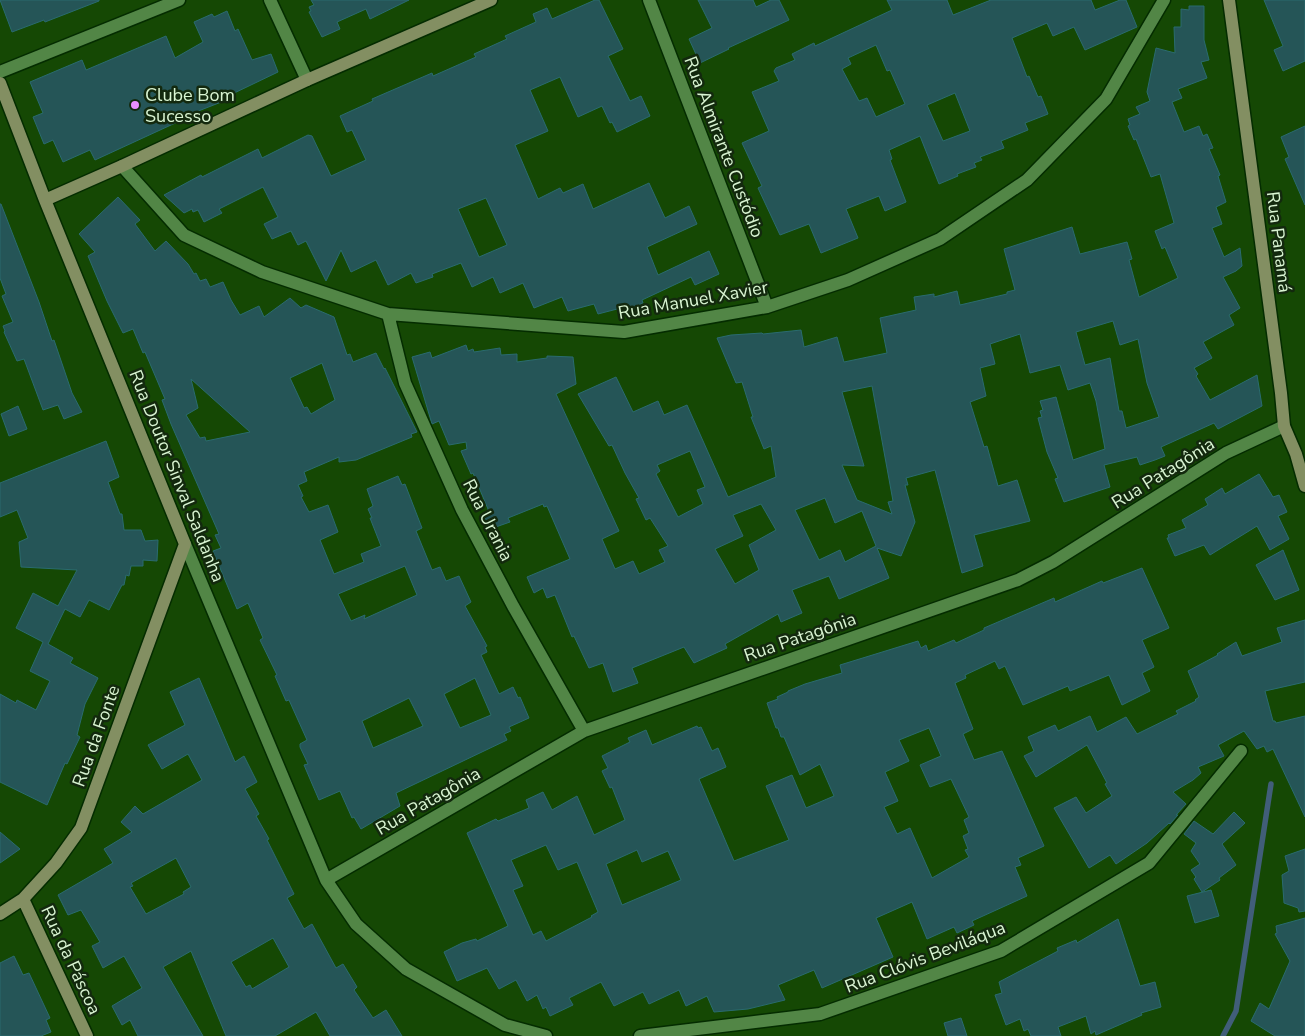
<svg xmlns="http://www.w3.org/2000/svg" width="1305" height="1036" font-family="'Nunito Sans',sans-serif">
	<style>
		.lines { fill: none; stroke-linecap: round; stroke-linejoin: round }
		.stream { stroke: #415e79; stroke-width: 5.5 }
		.building { fill: #255557; stroke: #2a6b6f; fill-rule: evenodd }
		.street-casing { stroke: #042c00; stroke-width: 15 }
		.secondary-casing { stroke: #042c00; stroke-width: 15 }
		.street { stroke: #528646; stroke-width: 12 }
		.secondary { stroke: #838f62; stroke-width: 12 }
		.poi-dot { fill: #e98efe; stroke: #13290e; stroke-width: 2 }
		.labels { text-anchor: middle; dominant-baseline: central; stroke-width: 5; stroke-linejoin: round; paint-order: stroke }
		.poi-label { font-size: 18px; fill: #d9f4d2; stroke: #13290e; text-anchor: start }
		.street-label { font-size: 18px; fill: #d9f4d2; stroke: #13290e }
	</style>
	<rect width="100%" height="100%" fill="#154804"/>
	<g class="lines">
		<path class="stream" d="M 1223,1036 L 1236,1011 L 1271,784"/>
	</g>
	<path class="building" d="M 0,0 L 99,0 L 99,1 L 45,22 L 44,20 L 12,32 Z
		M 311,0 L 409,0 L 370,19 L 366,9 L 337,22 L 340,29 L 322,37 L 309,12 L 311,11 L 309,7 L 314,5 Z
		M 595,0 L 599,0 L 623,49 L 608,56 L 630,101 L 641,96 L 650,116 L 617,132 L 612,122 L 610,123 L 602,106 L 578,117 L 560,77 L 530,90 L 548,131 L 515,145 L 538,199 L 560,188 L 563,193 L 583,184 L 593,209 L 649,183 L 665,218 L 689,206 L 697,224 L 647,247 L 658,275 L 709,251 L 719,274 L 695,285 L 691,277 L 642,300 L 643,303 L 623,311 L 621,308 L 598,314 L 594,304 L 568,311 L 562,297 L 534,308 L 523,283 L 500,293 L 493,277 L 472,287 L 461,263 L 432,274 L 433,277 L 416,283 L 411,273 L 388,285 L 376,260 L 351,272 L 341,250 L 326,281 L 306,241 L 298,245 L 291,231 L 272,239 L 264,224 L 278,217 L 263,187 L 219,209 L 222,213 L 204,222 L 198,210 L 193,212 L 192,209 L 184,213 L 164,195 L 201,175 L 202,177 L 258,149 L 262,158 L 308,135 L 312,136 L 331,176 L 366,160 L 352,130 L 347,132 L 340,116 L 373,101 L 372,99 L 432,73 L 433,76 L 476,57 L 474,54 L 507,39 L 505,36 L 536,22 L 533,14 L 547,8 L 552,19 ZM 486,198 L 507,245 L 479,257 L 458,209 Z
		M 698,0 L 753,0 L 756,7 L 771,0 L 779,0 L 789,20 L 728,48 L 729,49 L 700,63 L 689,39 L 712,28 Z
		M 887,0 L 947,0 L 953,15 L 991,0 L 1091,0 L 1095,10 L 1120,0 L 1126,0 L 1137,27 L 1085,50 L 1074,27 L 1053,36 L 1047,23 L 1012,38 L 1027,77 L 1029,76 L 1038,97 L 1041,96 L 1048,114 L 1025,123 L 1028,130 L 1001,141 L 1004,148 L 980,157 L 982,160 L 974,163 L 976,167 L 957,174 L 958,176 L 939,184 L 920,136 L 889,150 L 892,159 L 890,160 L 906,202 L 885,211 L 879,196 L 846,209 L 858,238 L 821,253 L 809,224 L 780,235 L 758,188 L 762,186 L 742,143 L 769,131 L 752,92 L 779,81 L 774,71 L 776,68 L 795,60 L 792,54 L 814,43 L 815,46 L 892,10 ZM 876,45 L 887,71 L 890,70 L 905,104 L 876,117 L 867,98 L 859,101 L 842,69 L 851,64 L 848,58 ZM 955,93 L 970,131 L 943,141 L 927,105 Z
		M 1264,0 L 1305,0 L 1305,61 L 1283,71 L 1274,50 L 1283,46 Z
		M 1189,6 L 1204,6 L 1204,40 L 1209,60 L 1201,62 L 1207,78 L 1178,89 L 1182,98 L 1172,102 L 1184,132 L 1199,126 L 1203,136 L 1207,134 L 1213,148 L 1209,149 L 1220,175 L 1218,176 L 1226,202 L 1216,207 L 1222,224 L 1212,228 L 1224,257 L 1240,248 L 1242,266 L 1236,271 L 1223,277 L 1240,308 L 1229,315 L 1234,325 L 1203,342 L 1212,358 L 1194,368 L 1198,374 L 1196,376 L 1210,400 L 1257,375 L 1262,406 L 1218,429 L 1214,423 L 1161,447 L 1165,456 L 1155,460 L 1140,465 L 1137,457 L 1104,465 L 1110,487 L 1064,502 L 1055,479 L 1058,478 L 1047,452 L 1038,418 L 1042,417 L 1040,411 L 1043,410 L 1040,401 L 1056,397 L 1073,460 L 1105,449 L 1096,401 L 1090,383 L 1068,390 L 1060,365 L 1030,373 L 1020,334 L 990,344 L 995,364 L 980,368 L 986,396 L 970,402 L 984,447 L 987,446 L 998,486 L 1017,480 L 1030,521 L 974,535 L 983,566 L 962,573 L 935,470 L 906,478 L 908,485 L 905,485 L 915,522 L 901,556 L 877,548 L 889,578 L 839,599 L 829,576 L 792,590 L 802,613 L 781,622 L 778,614 L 725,644 L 727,648 L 694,663 L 684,647 L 632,668 L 638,683 L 613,692 L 603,663 L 589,668 L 574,636 L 572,637 L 555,595 L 547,598 L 543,588 L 534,593 L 527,577 L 570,559 L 547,506 L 544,507 L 543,504 L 508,518 L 510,522 L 490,529 L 483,513 L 488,512 L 488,509 L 473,473 L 471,474 L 461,451 L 467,449 L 466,442 L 449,445 L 439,421 L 432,424 L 412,357 L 430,352 L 432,358 L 466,345 L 468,351 L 473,349 L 474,352 L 500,348 L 501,355 L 517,354 L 517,362 L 547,358 L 547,356 L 573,357 L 576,384 L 556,394 L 619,531 L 602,539 L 615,569 L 633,561 L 639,574 L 665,562 L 659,550 L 668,546 L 650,518 L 646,520 L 636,499 L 639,498 L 625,473 L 612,445 L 609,446 L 578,394 L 616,377 L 633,412 L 658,401 L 664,415 L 687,405 L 728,497 L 776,477 L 771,446 L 764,449 L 751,417 L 753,417 L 742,382 L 736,383 L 717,338 L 731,335 L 762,333 L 763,334 L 801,330 L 804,347 L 837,337 L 844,362 L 887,353 L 880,318 L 916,310 L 914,297 L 934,294 L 934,297 L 957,291 L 960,305 L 1007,294 L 1007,292 L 1015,290 L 1004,249 L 1072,227 L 1080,254 L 1127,242 L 1132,259 L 1129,260 L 1139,297 L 1178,278 L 1165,247 L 1162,249 L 1155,231 L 1174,223 L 1160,174 L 1151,177 L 1136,139 L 1134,140 L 1128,126 L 1130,125 L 1128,119 L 1140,114 L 1136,107 L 1150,101 L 1147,92 L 1156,48 L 1175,53 L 1174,27 L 1181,27 L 1181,9 L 1189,10 ZM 1113,321 L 1120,345 L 1138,339 L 1147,383 L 1159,417 L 1126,428 L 1122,411 L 1119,411 L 1110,358 L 1085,365 L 1076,332 ZM 872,386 L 893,501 L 888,502 L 892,514 L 857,500 L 842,465 L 864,466 L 842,392 ZM 690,451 L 705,487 L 697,490 L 703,504 L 678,517 L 656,474 L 660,471 L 657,465 ZM 825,498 L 835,523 L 862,511 L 876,546 L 845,562 L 840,550 L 819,560 L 795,510 ZM 761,504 L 776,530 L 749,545 L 759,570 L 735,584 L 715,549 L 743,536 L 733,515 Z
		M 227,11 L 235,31 L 238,29 L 252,60 L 271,54 L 278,72 L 228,96 L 229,99 L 183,117 L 184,119 L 95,160 L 90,150 L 63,162 L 53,140 L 44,144 L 33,117 L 43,113 L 30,82 L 82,60 L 86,70 L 166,36 L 175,58 L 203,42 L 194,22 L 212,14 L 214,17 Z
		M 1305,126 L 1305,205 L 1285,159 L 1289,157 L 1281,137 Z
		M 118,197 L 140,220 L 135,224 L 155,251 L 166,241 L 188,264 L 194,274 L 196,273 L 200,281 L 206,279 L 210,287 L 223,282 L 231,300 L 240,315 L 259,306 L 264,317 L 290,298 L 301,308 L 306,305 L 334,317 L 347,355 L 350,354 L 353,362 L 376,353 L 384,369 L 385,368 L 417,432 L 411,434 L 412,437 L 356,460 L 339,462 L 339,457 L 304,472 L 307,481 L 298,485 L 303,496 L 301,497 L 309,512 L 328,505 L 338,532 L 320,540 L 334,574 L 364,562 L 361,554 L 381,546 L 370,518 L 372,518 L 368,509 L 373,506 L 367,489 L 398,476 L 402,485 L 405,484 L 422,528 L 416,531 L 432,570 L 440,567 L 446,581 L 459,576 L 471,602 L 465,606 L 487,646 L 485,647 L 487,652 L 481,655 L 499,694 L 513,687 L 518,698 L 520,697 L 529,718 L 509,727 L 511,731 L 504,734 L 507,740 L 396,793 L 400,806 L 361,829 L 354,817 L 352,818 L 340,791 L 319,800 L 304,765 L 308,764 L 300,747 L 300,744 L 307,740 L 289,700 L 286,701 L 275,676 L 277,675 L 260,640 L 263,638 L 248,603 L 237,609 L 213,551 L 221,548 L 215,535 L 219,534 L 216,527 L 171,424 L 162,400 L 165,399 L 145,352 L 143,353 L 133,329 L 123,333 L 107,301 L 88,256 L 95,252 L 79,234 ZM 322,363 L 335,400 L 311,414 L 307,407 L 304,408 L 290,378 ZM 191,379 L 211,397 L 250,432 L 206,441 L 205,437 L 200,438 L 186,415 L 198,408 ZM 405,566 L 417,595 L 364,619 L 365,615 L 351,621 L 338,594 ZM 475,678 L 491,715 L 460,728 L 444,694 ZM 409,698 L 423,726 L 373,748 L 362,721 Z
		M 0,204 L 1,204 L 39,302 L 52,341 L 54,340 L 72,393 L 82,412 L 64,419 L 58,405 L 43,410 L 24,359 L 17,361 L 4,332 L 5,331 L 3,326 L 13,322 L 2,296 L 6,294 L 0,278 Z
		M 18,406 L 27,429 L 9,436 L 1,414 Z
		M 106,441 L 119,477 L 108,482 L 120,514 L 122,514 L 124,530 L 141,530 L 145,541 L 158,540 L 157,561 L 143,560 L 143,566 L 131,566 L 129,576 L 126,575 L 124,585 L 122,585 L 109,610 L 89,600 L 80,617 L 65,609 L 48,644 L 73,658 L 70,663 L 98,678 L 85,704 L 77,735 L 80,737 L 67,764 L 65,763 L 47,805 L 0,782 L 0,694 L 16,703 L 17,700 L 36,710 L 50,681 L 30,671 L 43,642 L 16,628 L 33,593 L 58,606 L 77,570 L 21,567 L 19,542 L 28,538 L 17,510 L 0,517 L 0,483 Z
		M 1259,474 L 1273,497 L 1279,495 L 1287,512 L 1278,516 L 1289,539 L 1270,550 L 1257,526 L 1210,555 L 1204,545 L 1175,556 L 1167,538 L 1169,538 L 1168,535 L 1186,528 L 1182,520 L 1208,505 L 1205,499 L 1222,488 L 1225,494 Z
		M 1283,550 L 1299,590 L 1275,600 L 1256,565 Z
		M 1142,568 L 1169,628 L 1142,640 L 1154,667 L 1142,673 L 1150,691 L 1122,705 L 1109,675 L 1070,691 L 1068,686 L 1023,705 L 1005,666 L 999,669 L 995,661 L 965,675 L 966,678 L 955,683 L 973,729 L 963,734 L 974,760 L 1002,751 L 1044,846 L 1018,858 L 1021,865 L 1015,867 L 1027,896 L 972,921 L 974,925 L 957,933 L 954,927 L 927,939 L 912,902 L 876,918 L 893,957 L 822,988 L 814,970 L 778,985 L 785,1000 L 748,1009 L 714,1012 L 707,996 L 686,1006 L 679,990 L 649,1004 L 643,992 L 614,1006 L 601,982 L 569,998 L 573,1005 L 550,1016 L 546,1007 L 543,1009 L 537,995 L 527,1001 L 516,980 L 499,989 L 487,968 L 457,981 L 444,952 L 462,943 L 476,939 L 477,941 L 508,926 L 467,833 L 496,819 L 498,821 L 529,808 L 526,800 L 543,792 L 552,810 L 577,796 L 594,835 L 625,820 L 612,787 L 610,788 L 602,771 L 608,768 L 602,756 L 630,742 L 628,738 L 646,730 L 652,745 L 697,726 L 698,728 L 701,727 L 712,751 L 718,748 L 726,767 L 699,779 L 734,861 L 789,840 L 766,786 L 792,775 L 806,808 L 834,796 L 820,764 L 800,775 L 784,737 L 781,737 L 778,728 L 776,728 L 767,703 L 778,699 L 777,697 L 788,692 L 788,691 L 805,684 L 842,673 L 840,665 L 918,641 L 921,648 L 926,645 L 928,651 L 954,640 L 956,643 L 984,630 L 984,628 L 1054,598 L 1055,602 L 1102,581 L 1103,583 ZM 929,728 L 941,756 L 920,765 L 930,787 L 951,779 L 969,817 L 964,820 L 969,833 L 963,836 L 968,849 L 965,850 L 969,857 L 932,878 L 910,828 L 897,834 L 884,807 L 898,801 L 885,772 L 909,761 L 899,740 ZM 546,845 L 558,870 L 577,862 L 598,912 L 591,916 L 592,917 L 546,941 L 541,931 L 533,935 L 513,890 L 523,886 L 511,860 ZM 637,850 L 642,862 L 668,851 L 681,880 L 622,905 L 606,864 Z
		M 1305,620 L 1305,682 L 1265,691 L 1273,721 L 1275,721 L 1276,723 L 1305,716 L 1305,817 L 1273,749 L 1267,752 L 1264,746 L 1257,749 L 1244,731 L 1218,745 L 1224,756 L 1198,767 L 1201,773 L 1193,780 L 1173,792 L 1186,804 L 1176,815 L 1178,815 L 1170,824 L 1169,823 L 1147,843 L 1116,864 L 1110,855 L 1089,868 L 1054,808 L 1076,797 L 1086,813 L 1112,796 L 1105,784 L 1107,783 L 1087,745 L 1036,777 L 1024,756 L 1034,751 L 1028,737 L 1055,725 L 1058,731 L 1090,716 L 1097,732 L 1126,717 L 1137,734 L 1178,714 L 1176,711 L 1196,701 L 1195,700 L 1199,697 L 1188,671 L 1218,655 L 1217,654 L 1236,642 L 1242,656 L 1282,642 L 1277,628 Z
		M 199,678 L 235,762 L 244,756 L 257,782 L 245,789 L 259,814 L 256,816 L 269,839 L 267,840 L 294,894 L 287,898 L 304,929 L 312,924 L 336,968 L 343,964 L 357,987 L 354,990 L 373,1018 L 386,1010 L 402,1036 L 330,1036 L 316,1012 L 275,1036 L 226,1036 L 191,951 L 163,967 L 203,1036 L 138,1036 L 130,1020 L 122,1025 L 112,1006 L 142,988 L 124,956 L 103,968 L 92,946 L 100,942 L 81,910 L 68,915 L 58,895 L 113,863 L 104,849 L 132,832 L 121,822 L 135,806 L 143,814 L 202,780 L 188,754 L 162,769 L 148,745 L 185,725 L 170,692 ZM 176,858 L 191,887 L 183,892 L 184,894 L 146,914 L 130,887 L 133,886 L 131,883 ZM 273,938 L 289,967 L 252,989 L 250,985 L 246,987 L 231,962 Z
		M 1234,812 L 1245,823 L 1222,844 L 1236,865 L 1219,878 L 1220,880 L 1202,892 L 1194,879 L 1196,877 L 1191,870 L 1200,864 L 1191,851 L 1196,843 L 1184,834 L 1194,821 L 1213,834 Z
		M 0,832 L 20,849 L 0,863 Z
		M 1305,849 L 1305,911 L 1299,912 L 1298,908 L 1284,903 L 1282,875 L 1289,871 L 1285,856 Z
		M 1211,890 L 1219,916 L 1195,923 L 1187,896 Z
		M 1305,918 L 1305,1036 L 1275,1036 L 1251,1021 L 1260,1003 L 1269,1009 L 1290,961 L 1275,934 L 1277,933 L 1276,926 Z
		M 1118,919 L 1140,986 L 1155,982 L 1161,1007 L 1141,1013 L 1142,1015 L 1096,1035 L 1095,1031 L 1091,1034 L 1086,1016 L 1058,1027 L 1061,1036 L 1031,1036 L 1028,1029 L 1024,1031 L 1020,1019 L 1006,1025 L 995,995 L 1002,993 L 999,982 L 1058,951 L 1057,948 L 1076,940 L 1077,943 Z
		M 14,956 L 23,975 L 29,973 L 50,1018 L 46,1020 L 51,1032 L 41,1036 L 0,1036 L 0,963 Z
		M 961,1018 L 967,1036 L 948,1036 L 944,1023 Z"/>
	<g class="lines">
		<defs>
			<path id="street" d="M 270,0 L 307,80
				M 649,0 L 767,307
				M 0,72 L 179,0
				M 122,166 L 184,235 L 262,272 L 388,314 L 624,332 L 767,307 L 848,280 L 940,239 L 1027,180 L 1106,99 L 1164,0
				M 388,314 L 405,383 L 462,510 L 513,606 L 584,731
				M 185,544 L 326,880 L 356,924 L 406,969 L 505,1025 L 546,1036
				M 326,880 L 584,731 L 1018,580 L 1053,562 L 1226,453 L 1284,426
				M 640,1036 L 820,1014 L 1001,951 L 1149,863 L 1241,751"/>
			<path id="secondary" d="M 1229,0 L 1281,393 L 1284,426 L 1296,454 L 1305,486
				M 0,83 L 45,200 L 185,544 L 81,828 L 56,863 L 23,899 L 0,914
				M 45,200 L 122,166 L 307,80 L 491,0
				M 23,899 L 87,1036"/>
		</defs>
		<use href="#street" class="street-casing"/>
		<use href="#secondary" class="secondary-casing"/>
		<use href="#street" class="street"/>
		<use href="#secondary" class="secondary"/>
	</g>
	<circle class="poi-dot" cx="135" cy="105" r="5"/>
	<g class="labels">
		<g class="poi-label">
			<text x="145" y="95">Clube Bom<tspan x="145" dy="21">Sucesso</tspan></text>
		</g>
		<g class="street-label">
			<text transform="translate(724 147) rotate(69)">Rua Almirante Custódio</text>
			<text transform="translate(1279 242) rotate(83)">Rua Panamá</text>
			<text transform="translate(693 300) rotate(-10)">Rua Manuel Xavier</text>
			<text transform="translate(1163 473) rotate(-32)">Rua Patagônia</text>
			<text transform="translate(177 476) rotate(68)">Rua Doutor Sinval Saldanha</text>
			<text transform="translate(488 520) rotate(63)">Rua Urania</text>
			<text transform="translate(800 637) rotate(-19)">Rua Patagônia</text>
			<text transform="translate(96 736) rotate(-70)">Rua da Fonte</text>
			<text transform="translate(428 801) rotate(-30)">Rua Patagônia</text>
			<text transform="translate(925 957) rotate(-21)">Rua Clóvis Beviláqua</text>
			<text transform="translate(71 960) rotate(65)">Rua da Páscoa</text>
		</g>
	</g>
</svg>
